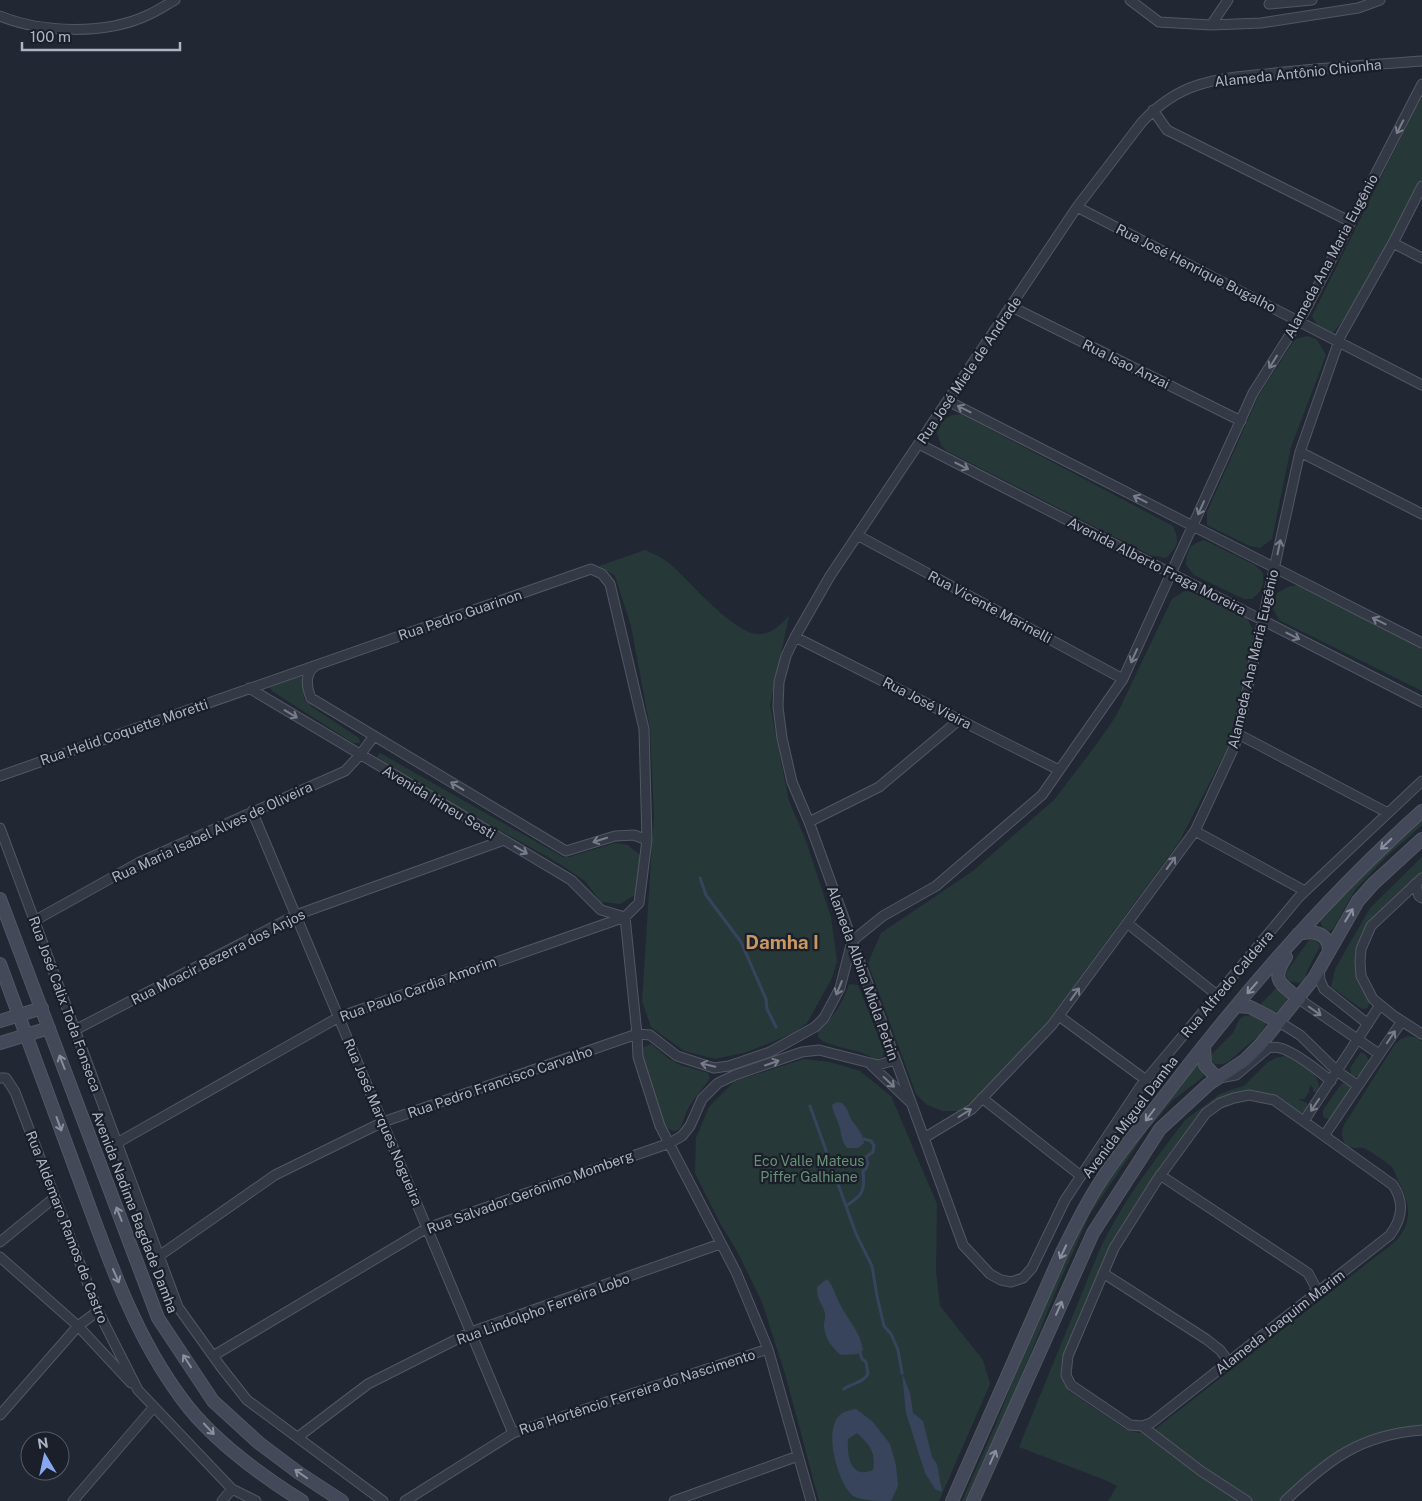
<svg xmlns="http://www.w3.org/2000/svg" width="1422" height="1501" font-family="'Public Sans',sans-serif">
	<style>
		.green { fill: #273839 }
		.water { fill: #38445c; fill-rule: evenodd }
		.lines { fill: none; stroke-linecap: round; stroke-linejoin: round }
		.stream { stroke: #38445c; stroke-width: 3 }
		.street-casing { stroke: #525763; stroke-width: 11 }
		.secondary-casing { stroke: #525763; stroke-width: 14 }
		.street { stroke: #343a45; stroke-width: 9 }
		.secondary { stroke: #434958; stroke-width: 12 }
		.oneway { stroke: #777d8a }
		.oneway2 { stroke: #898f9d }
		.labels { text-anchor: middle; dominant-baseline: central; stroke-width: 4.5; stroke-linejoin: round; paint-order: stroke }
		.street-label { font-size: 14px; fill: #aeb4c2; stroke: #1a1f2a }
		.park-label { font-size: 14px; fill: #689074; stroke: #1a1f2a }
		.district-label { font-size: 19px; font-weight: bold; fill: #c99762; stroke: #1a1f2a }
	</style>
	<rect width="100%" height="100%" fill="#212834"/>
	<path class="green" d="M 1422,95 L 1422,179 L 1390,240 L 1343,320 L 1333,333 L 1318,327 L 1312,316 Z
		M 1308,336 L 1317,340 L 1326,355 L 1291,447 L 1272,539 L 1260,548 L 1250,546 L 1207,525 L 1207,512 L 1259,395 L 1295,339 Z
		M 961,414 L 1173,526 C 1180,542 1178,546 1166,558 L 1150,555 L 947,451 L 941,445 L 937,433 C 943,420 945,415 961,414 Z
		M 1204,540 L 1255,565 L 1263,573 C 1264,586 1262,591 1252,599 L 1244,599 L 1194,575 L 1186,565 C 1187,551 1189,544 1204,540 Z
		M 645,550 C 653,554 662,557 669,563 C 688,579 735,636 760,634 C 772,634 781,624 789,616 L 770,705 L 789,801 L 805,838 L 831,917 L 837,961 L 832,978 L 807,1023 L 794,1033 L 747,1052 L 715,1059 L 684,1051 L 651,1027 L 642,1001 L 654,815 L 650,728 L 631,626 L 615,576 L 599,566 Z
		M 1290,586 L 1299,586 L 1422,649 L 1422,691 L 1279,620 L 1273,608 L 1277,593 Z
		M 1186,590 L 1246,616 L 1254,632 L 1228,747 L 1179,842 L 1048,1021 L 979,1096 L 960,1111 L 943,1111 L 927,1105 L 916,1094 L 868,963 L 881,933 L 973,871 L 1054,800 L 1096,745 L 1116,716 L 1172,599 Z
		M 302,676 L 304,698 L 312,707 L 359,738 L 360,743 L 353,743 L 272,691 L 269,687 Z
		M 380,753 L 563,857 L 569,857 L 615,843 L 628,845 L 640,855 L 635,895 L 620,904 L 601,902 L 585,881 L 560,864 L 375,760 Z
		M 1422,815 L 1422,825 L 1386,857 L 1355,890 L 1333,929 L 1330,931 C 1323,930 1320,924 1320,918 Z
		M 1422,857 L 1422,874 C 1396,898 1351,928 1356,968 C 1358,983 1365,991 1369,1004 L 1368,1008 L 1362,1009 L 1331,987 L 1335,969 L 1370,908 Z
		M 1313,939 L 1316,939 L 1320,946 L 1307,971 L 1305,979 L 1299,983 L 1289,981 L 1286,976 L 1287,971 L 1309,940 Z
		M 849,984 L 858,985 L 884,1051 L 883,1057 L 876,1060 C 859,1047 829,1049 818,1037 L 818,1031 C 833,1018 843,1003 849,984 Z
		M 1276,988 L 1279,989 L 1288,998 L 1280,1011 C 1273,1013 1264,1010 1261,1004 Z
		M 1253,1015 L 1265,1021 L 1267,1023 L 1258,1036 L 1229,1061 L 1223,1064 L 1214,1064 L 1211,1058 L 1212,1054 L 1233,1033 L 1239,1020 L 1244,1016 Z
		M 1408,1036 L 1418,1038 L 1422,1042 L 1422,1425 C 1365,1434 1318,1456 1280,1501 L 1108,1501 L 1117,1486 L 1105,1480 L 1019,1447 L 1100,1249 C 1122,1202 1154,1161 1185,1120 L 1220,1094 L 1245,1085 L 1268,1062 L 1276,1058 L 1286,1056 C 1299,1064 1324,1074 1318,1092 L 1313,1092 L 1313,1088 L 1310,1085 L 1309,1092 L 1304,1099 L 1298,1099 L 1307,1103 L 1307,1109 L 1301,1113 L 1276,1096 L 1266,1093 L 1252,1092 L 1234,1093 L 1221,1098 L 1202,1113 L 1136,1203 L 1111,1246 L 1062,1363 C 1060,1374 1063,1383 1069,1391 L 1125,1429 L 1139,1433 L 1154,1430 L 1396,1241 C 1413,1221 1410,1206 1400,1184 C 1397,1179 1395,1171 1392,1167 C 1387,1162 1372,1153 1366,1149 C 1360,1146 1354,1150 1348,1146 C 1341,1141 1341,1131 1344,1125 L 1395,1044 L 1401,1039 Z
		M 651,1044 L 669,1059 L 680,1065 L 708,1073 L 710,1078 C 702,1090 692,1100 686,1113 C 683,1120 683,1126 677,1131 L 670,1130 L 665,1125 L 641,1052 L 644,1047 Z
		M 1361,1052 L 1366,1055 L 1369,1061 L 1361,1075 L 1354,1077 L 1351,1074 L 1350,1068 Z
		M 804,1059 L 830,1062 L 860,1071 L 891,1096 L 937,1204 L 936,1271 L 940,1306 L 983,1360 L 990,1384 L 939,1501 L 819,1501 L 786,1377 L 762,1302 L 738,1253 L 720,1223 L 695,1173 L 696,1138 L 709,1107 L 735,1081 Z
		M 1198,1059 L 1199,1067 L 1204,1075 L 1203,1077 L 1173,1100 L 1148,1129 L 1090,1214 L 1057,1288 L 1000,1429 L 968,1501 L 962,1501 L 995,1426 L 1051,1285 L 1105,1179 Z
		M 1342,1083 L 1349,1085 L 1350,1091 L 1330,1119 L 1323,1117 L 1323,1110 Z"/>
	<path class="water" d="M 837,1102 L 842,1103 C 847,1108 848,1111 850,1117 C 855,1127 863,1131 864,1143 L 858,1148 L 847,1148 C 841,1141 842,1134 839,1125 C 837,1118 833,1113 832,1105 Z
		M 827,1279 C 834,1287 835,1295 840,1304 C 848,1321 860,1330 863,1350 L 858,1354 L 841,1355 C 832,1348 824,1337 824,1325 C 824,1321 826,1316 825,1313 C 822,1302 817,1302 817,1287 Z
		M 902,1373 L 910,1393 L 913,1413 L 923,1421 L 932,1457 L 937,1464 L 942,1492 L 935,1489 L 925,1473 L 906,1413 Z
		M 856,1409 L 873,1422 L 890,1444 L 896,1465 L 898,1486 L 891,1501 C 879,1501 864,1501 853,1496 C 838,1484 822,1428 841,1414 C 845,1411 851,1410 856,1409 ZM 857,1433 C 870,1445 876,1452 873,1470 C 870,1471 864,1473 861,1472 C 848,1469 847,1449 848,1439 Z"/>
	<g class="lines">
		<path class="stream" d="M 700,878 L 706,895 L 741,942 L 766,999 L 767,1009 L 776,1027
			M 810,1106 L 856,1234 L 872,1266 L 877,1296 L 884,1326 L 891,1334 L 898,1350 L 902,1373
			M 846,1206 C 863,1195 865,1191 863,1171 L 866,1169 L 868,1163 L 866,1157 L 873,1152 L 874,1145 L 871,1141 L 864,1139
			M 844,1389 C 852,1383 863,1383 868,1374 L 866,1362 L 862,1359 L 860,1352"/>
		<defs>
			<path id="street" d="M 1130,0 L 1159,22 L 1211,25 L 1261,23 L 1358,8 L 1380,0
				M 1269,4 L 1312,0
				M 0,16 C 42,33 106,35 148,15 C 157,11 166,5 175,0
				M 1211,25 L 1228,0
				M 1421,61 C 1369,65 1318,68 1266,74 C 1244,76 1219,78 1198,85 C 1176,92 1158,105 1142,122 L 1077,207 L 830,576 L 795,637 L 786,656 L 779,682 L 778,707 L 782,738 L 792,782 L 809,822 L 963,1245 L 990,1274 L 1001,1280 L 1011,1282 L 1023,1278 L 1032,1268 L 1065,1200 L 1140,1087 L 1299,897 L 1422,781
				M 1153,110 L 1167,130 L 1351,222
				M 1077,207 L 1422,385
				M 1393,243 L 1422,258
				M 1012,307 L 1241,421
				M 948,401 L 1422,643
				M 919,444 L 1422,702
				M 1300,452 L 1422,514
				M 857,535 L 1123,679
				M 795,637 L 1059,770
				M 315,666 C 304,674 307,688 311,698 L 566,851 L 615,836 L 634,835 L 647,840
				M 249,688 L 571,880 L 601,910 L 625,917
				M 1238,734 L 1388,813
				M 0,776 L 591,569 L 602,574 L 610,584 L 644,729 L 647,840 L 639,903 L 625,917 L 339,1017 L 117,1143
				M 252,811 L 513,1433
				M 809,822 L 879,787 L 959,720
				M 0,828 L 178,1307 L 221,1367 L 247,1400 L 383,1501
				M 1195,831 L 1305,891
				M 1422,878 L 1371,926 L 1361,949 L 1360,962 L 1361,976 L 1373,999 L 1394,1016 L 1422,1034
				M 1415,884 L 1419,896 L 1422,898
				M 625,917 L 637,1034 L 638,1057 L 660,1126 L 736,1272 L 768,1349 L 811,1501
				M 34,921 L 140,862 L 345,771 L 360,755 L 374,736
				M 1127,923 L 1217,995
				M 1319,969 L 1320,980 L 1324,989 L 1368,1024
				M 1299,999 L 1379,1054
				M 1059,1016 L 1146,1080
				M 1279,1022 L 1300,1035 L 1337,1071 L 1358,1086
				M 75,1030 L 296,915 L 504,840
				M 869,1063 L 909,1101
				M 0,1078 L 6,1078 L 15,1092 L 98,1311 L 138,1390 L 232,1489 L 256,1501
				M 1219,1078 L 1236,1075 L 1268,1048 C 1272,1047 1276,1047 1280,1048 C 1293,1051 1320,1072 1331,1081
				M 1249,1095 L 1274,1100 L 1393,1185 C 1405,1203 1402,1219 1390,1235 L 1151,1423 L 1142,1426 L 1130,1425 L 1071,1385 L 1066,1375 L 1068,1356 L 1114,1248 L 1157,1180 L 1206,1113 L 1220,1103 L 1234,1098 Z
				M 982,1098 L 1081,1176
				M 1304,1121 L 1380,1005
				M 1324,1136 L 1402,1021
				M 924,1138 L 972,1109 L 1052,1025 L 1195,831 L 1235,745 L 1300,452 L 1341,335 L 1393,243 L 1422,186
				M 1160,1175 L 1308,1273 L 1315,1286 L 1315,1294
				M 0,1242 L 54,1198
				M 159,1256 L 275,1175 L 383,1122 L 637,1034 L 650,1035 L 677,1056 L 714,1068 L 729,1066 L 770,1052 L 815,1027 L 824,1018 L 840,988 L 852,941 L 883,916 L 936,886 L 1042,795 L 1123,679 L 1253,393 L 1305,311 L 1422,84
				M 0,1257 L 78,1326 L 131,1383
				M 1103,1273 L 1206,1339 L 1220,1350 L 1229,1362
				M 213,1356 L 427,1228 L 670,1143 L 682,1136 L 690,1126 L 702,1099 L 718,1083 L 735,1075 L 802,1052 L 819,1050 L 878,1065 L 895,1060
				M 0,1415 L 78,1326 L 98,1311
				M 1142,1426 L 1201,1471 L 1247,1501
				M 298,1437 L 368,1384 L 471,1332 L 720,1244
				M 73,1501 L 153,1408
				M 222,1501 L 232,1489
				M 405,1501 L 513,1433 L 768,1349
				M 674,1501 L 798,1456
				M 1285,1501 C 1329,1459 1360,1435 1422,1430"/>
			<path id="secondary" d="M 0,899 L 158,1318 L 213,1401 L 259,1443 L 299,1473 L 342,1501
				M 1298,934 C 1313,930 1328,932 1329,950
				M 1286,957 C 1270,982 1281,983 1299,999
				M 0,964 C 27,1037 54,1110 81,1184 C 108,1257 134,1335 182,1399 C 212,1440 259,1474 302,1501
				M 1237,1006 L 1250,1007 L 1279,1022
				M 0,1021 L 42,1008
				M 0,1043 L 49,1028
				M 1204,1045 L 1205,1065 L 1217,1078
				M 952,1501 L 1062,1252 C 1074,1228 1085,1205 1100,1182 C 1119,1152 1144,1123 1166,1094 C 1243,993 1327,896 1422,811
				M 973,1501 L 1093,1233 L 1160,1129 L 1209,1084 L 1245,1060 L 1260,1045 L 1314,978 L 1358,901 L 1373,884 L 1422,839"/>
		</defs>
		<use href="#street" class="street-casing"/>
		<use href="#secondary" class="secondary-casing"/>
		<use href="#street" class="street"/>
		<use href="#secondary" class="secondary"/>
	</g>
	<defs><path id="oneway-shaft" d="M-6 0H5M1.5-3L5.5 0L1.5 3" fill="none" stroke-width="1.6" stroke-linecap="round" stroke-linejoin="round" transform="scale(1.25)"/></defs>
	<g class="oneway">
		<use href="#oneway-shaft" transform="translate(1400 127) rotate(117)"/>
		<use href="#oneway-shaft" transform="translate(1273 362) rotate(122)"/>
		<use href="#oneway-shaft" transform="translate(964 409) rotate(-153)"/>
		<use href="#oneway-shaft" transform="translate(962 466) rotate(27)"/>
		<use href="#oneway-shaft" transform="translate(1140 499) rotate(-153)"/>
		<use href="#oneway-shaft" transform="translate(1201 508) rotate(114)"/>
		<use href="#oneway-shaft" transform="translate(1279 547) rotate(-78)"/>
		<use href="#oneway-shaft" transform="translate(1379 621) rotate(-153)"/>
		<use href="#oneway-shaft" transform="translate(1293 636) rotate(27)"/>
		<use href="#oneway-shaft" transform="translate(1134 656) rotate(114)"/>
		<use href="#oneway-shaft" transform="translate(291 714) rotate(31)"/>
		<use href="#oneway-shaft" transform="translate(457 786) rotate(-149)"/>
		<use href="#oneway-shaft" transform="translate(600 840) rotate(163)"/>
		<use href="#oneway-shaft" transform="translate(521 850) rotate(31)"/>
		<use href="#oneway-shaft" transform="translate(1171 863) rotate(-54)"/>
		<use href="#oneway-shaft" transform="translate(839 988) rotate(112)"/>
		<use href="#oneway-shaft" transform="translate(1075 994) rotate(-54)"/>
		<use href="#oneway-shaft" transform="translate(1315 1011) rotate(35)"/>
		<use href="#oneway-shaft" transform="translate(1391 1037) rotate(-56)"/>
		<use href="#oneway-shaft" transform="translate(772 1063) rotate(-19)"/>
		<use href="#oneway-shaft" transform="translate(708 1065) rotate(-166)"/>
		<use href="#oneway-shaft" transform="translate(889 1082) rotate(43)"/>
		<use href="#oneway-shaft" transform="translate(1315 1105) rotate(124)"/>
		<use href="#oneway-shaft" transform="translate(965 1113) rotate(-32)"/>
	</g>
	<g class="oneway2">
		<use href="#oneway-shaft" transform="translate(1386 844) rotate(136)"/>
		<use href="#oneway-shaft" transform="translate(1349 915) rotate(-59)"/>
		<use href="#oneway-shaft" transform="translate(1252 988) rotate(131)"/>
		<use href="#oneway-shaft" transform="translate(62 1062) rotate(-111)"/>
		<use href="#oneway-shaft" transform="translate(1150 1115) rotate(127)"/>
		<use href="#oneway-shaft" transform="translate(59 1124) rotate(70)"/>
		<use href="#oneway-shaft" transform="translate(119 1214) rotate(-111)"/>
		<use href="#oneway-shaft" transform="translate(1063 1252) rotate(115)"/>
		<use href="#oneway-shaft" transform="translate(116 1276) rotate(66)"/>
		<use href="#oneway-shaft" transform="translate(1059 1308) rotate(-66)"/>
		<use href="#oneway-shaft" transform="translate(187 1361) rotate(-123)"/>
		<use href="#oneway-shaft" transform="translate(209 1429) rotate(47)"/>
		<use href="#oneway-shaft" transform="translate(993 1457) rotate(-66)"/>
		<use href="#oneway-shaft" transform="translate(301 1474) rotate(-145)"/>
	</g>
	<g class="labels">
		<g class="street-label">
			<text transform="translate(1298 73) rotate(-6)">Alameda Antônio Chionha</text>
			<text transform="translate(1331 256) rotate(-62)">Alameda Ana Maria Eugênio</text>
			<text transform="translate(1196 268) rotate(27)">Rua José Henrique Bugalho</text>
			<text transform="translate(1126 364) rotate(26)">Rua Isao Anzai</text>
			<text transform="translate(969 370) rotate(-56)">Rua José Miele de Andrade</text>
			<text transform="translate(1157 566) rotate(27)">Avenida Alberto Fraga Moreira</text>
			<text transform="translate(990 607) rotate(28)">Rua Vicente Marinelli</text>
			<text transform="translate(460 615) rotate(-19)">Rua Pedro Guarinon</text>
			<text transform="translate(1253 659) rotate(-77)">Alameda Ana Maria Eugênio</text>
			<text transform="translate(927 703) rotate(27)">Rua José Vieira</text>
			<text transform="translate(124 732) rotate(-19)">Rua Helid Coquette Moretti</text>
			<text transform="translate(439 802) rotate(31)">Avenida Irineu Sesti</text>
			<text transform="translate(212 832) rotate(-25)">Rua Maria Isabel Alves de Oliveira</text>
			<text transform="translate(218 957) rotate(-27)">Rua Moacir Bezerra dos Anjos</text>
			<text transform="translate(863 973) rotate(70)">Alameda Albina Miola Petrin</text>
			<text transform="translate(1227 984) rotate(-50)">Rua Alfredo Caldeira</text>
			<text transform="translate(418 989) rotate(-20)">Rua Paulo Cardia Amorim</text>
			<text transform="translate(65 1004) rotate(70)">Rua José Calix Toda Fonseca</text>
			<text transform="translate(500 1082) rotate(-19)">Rua Pedro Francisco Carvalho</text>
			<text transform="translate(1130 1117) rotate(-53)">Avenida Miguel Damha</text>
			<text transform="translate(383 1122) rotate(67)">Rua José Marques Nogueira</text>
			<text transform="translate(530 1192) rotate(-20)">Rua Salvador Gerônimo Momberg</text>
			<text transform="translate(135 1212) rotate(69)">Avenida Nadima Bagdade Damha</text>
			<text transform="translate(67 1227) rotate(69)">Rua Aldemaro Ramos de Castro</text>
			<text transform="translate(543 1309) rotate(-20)">Rua Lindolpho Ferreira Lobo</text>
			<text transform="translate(1280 1322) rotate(-38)">Alameda Joaquim Marim</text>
			<text transform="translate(637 1392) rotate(-18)">Rua Hortêncio Ferreira do Nascimento</text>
		</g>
		<g class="park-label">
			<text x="809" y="1161">Eco Valle Mateus<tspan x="809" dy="16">Piffer Galhiane</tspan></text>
		</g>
		<g class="district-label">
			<text x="782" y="942">Damha I</text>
		</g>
	</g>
	<g transform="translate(45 1456) rotate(351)"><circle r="24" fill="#1a1f2a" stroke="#555b67"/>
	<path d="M0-4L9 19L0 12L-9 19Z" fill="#87a7ee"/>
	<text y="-8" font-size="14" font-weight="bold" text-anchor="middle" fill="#aeb4c2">N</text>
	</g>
	<path d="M22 42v8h158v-8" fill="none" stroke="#aeb4c2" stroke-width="2.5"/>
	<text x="30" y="42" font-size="15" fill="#aeb4c2" stroke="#1a1f2a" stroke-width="4" paint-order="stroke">100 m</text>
</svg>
